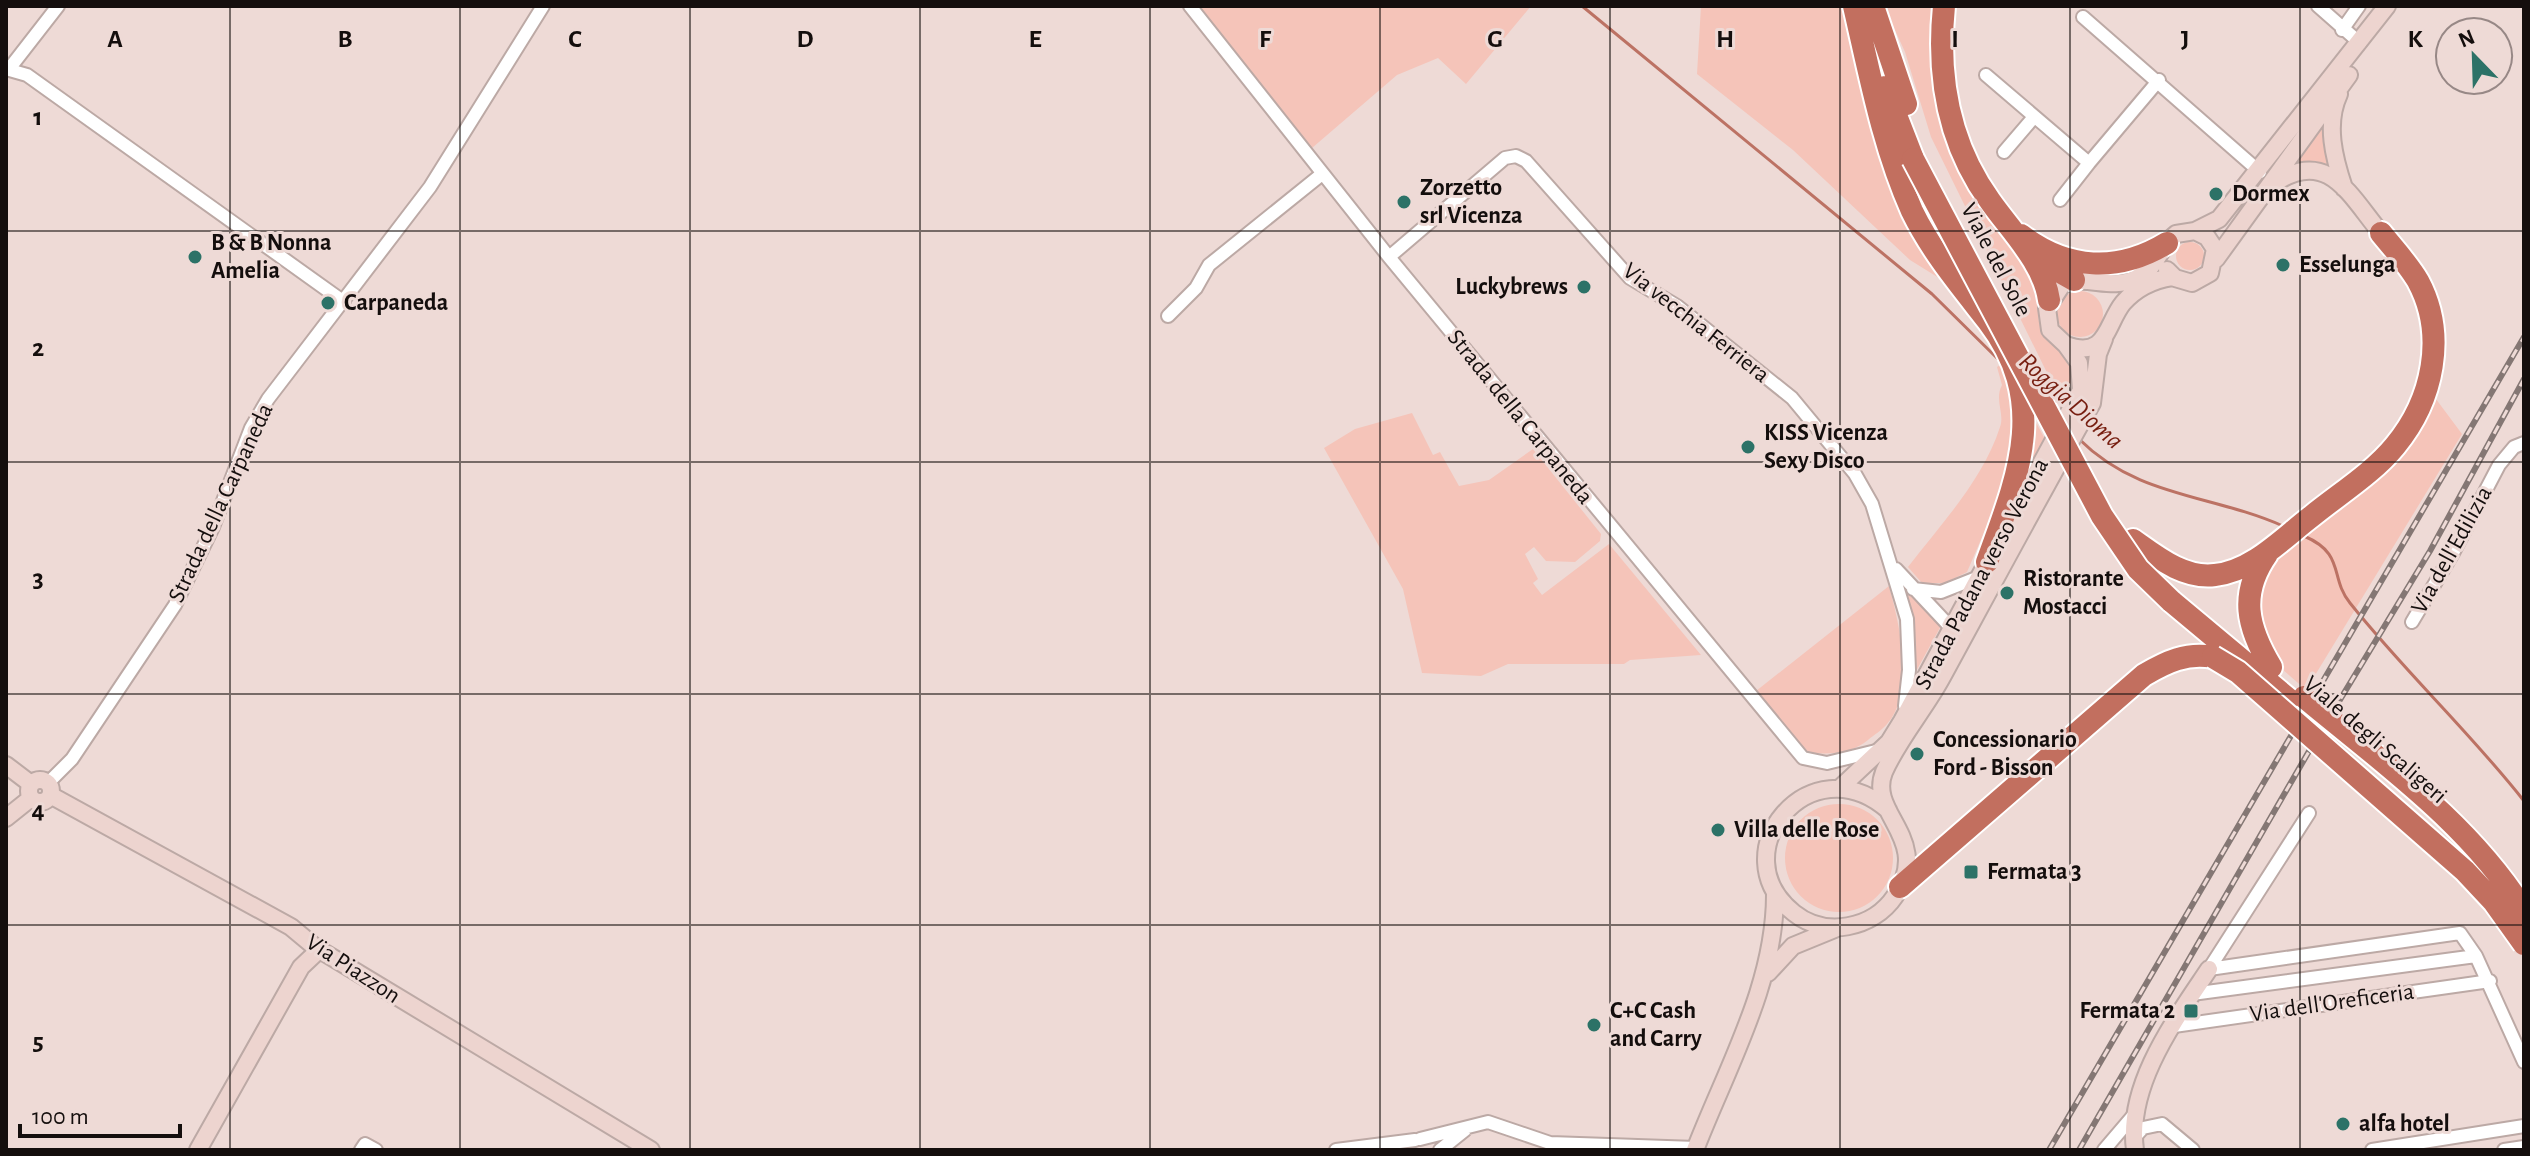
<svg xmlns="http://www.w3.org/2000/svg" width="2530" height="1156" font-family="'Alegreya Sans',sans-serif">
	<style>
		.green { fill: #f5c4b9 }
		.lines { fill: none; stroke-linecap: round; stroke-linejoin: round }
		.stream { stroke: #bc7264; stroke-width: 3 }
		.street-casing { stroke: #bca9a5; stroke-width: 16 }
		.secondary-casing { stroke: #bca9a5; stroke-width: 20 }
		.highway-casing { stroke: #fff; stroke-width: 26 }
		.street { stroke: #fff; stroke-width: 12 }
		.secondary { stroke: #edd4cf; stroke-width: 16 }
		.highway { stroke: #c26f5f; stroke-width: 22 }
		.rail-casing { stroke: #847774; stroke-width: 6 }
		.rail { stroke: #eedad6; stroke-width: 3; stroke-dasharray: 9; stroke-linecap: butt }
		.highway-bridge-casing { stroke: #fff; stroke-width: 26; stroke-linecap: butt }
		.highway-bridge { stroke: #c26f5f; stroke-width: 22 }
		.grid { fill: none; stroke: #140e0d; stroke-width: 2; stroke-opacity: 0.55 }
		.poi-dot { fill: #2c7267; stroke: #eedad6; stroke-width: 3 }
		.labels { text-anchor: middle; dominant-baseline: central; stroke-width: 6; stroke-linejoin: round; paint-order: stroke }
		.poi-label { font-size: 24px; font-weight: bold; fill: #140e0d; stroke: #eedad6; text-anchor: start }
		.street-label { font-size: 24px; fill: #140e0d; stroke: #eedad6 }
		.water-label { font-size: 26px; font-style: italic; fill: #771e10; stroke: #eedad6 }
		.grid-label { font-size: 26px; text-anchor: middle; font-weight: bold; fill: #140e0d; stroke: #eedad6; stroke-width: 6; stroke-linejoin: round; paint-order: stroke }
	</style>
	<rect width="100%" height="100%" fill="#eedad6"/>
	<path class="green" d="M 1195,6 L 1531,6 L 1466,84 L 1438,58 L 1397,75 L 1305,154 Z
		M 1701,6 L 1843,6 L 1909,227 L 1939,278 L 1910,260 L 1793,150 L 1697,74 Z
		M 1884,6 L 1938,6 L 1937,106 L 2018,247 L 2043,300 C 2029,331 2051,335 2067,353 C 2073,360 2074,375 2076,384 L 2052,383 L 1931,137 L 1905,52 Z
		M 2324,120 L 2331,167 L 2293,162 Z
		M2176 256a14 14 0 1 1 28 0a14 14 0 1 1-28 0Z
		M2057 314a23 23 0 1 1 46 0a23 23 0 1 1-46 0Z
		M 2003,363 L 2016,424 L 2004,486 L 1967,572 L 1945,583 L 1922,583 L 1908,567 C 1941,524 1983,480 2000,427 C 2005,413 1994,400 2002,385 L 1997,367 Z
		M 2430,391 L 2462,434 L 2306,690 L 2274,662 L 2264,648 L 2255,578 L 2336,501 Z
		M 2027,406 L 2046,441 L 2026,474 Z
		M 1412,413 L 1433,455 L 1440,452 L 1459,486 L 1489,480 L 1533,449 L 1601,534 L 1600,541 L 1575,562 L 1546,561 L 1534,547 L 1525,554 L 1538,579 L 1533,583 L 1542,595 L 1609,544 L 1701,655 L 1630,660 L 1624,664 L 1508,664 L 1481,676 L 1422,673 L 1403,589 L 1324,448 L 1355,429 Z
		M 1889,586 C 1899,623 1916,691 1887,724 C 1882,730 1874,735 1868,740 C 1852,754 1823,756 1803,751 L 1756,691 Z
		M 1903,586 L 1942,624 L 1914,675 Z
		M1785 858a54 54 0 1 1 108 0a54 54 0 1 1-108 0Z"/>
	<g class="lines">
		<path class="stream" d="M 1582,6 L 1932,294 L 2000,361
			M 2079,439 C 2138,498 2211,494 2283,526
			M 2304,536 C 2346,554 2329,577 2350,603 C 2405,672 2470,732 2524,801"/>
		<defs>
			<path id="street" d="M 1190,6 L 1389,257 L 1803,758 L 1827,763 L 1876,751
				M 2318,6 L 2360,43
				M 2083,17 L 2260,172
				M 2342,30 L 2359,6
				M 6,69 L 27,75 L 344,302
				M 9,69 L 58,6
				M 1986,75 L 2089,163 L 2159,80
				M 2004,152 L 2034,117
				M 2060,200 L 2089,163
				M 1389,257 L 1505,158 L 1516,156 L 1526,161 L 1630,278 L 1677,306 L 1792,398 L 1855,474 L 1872,504 L 1907,619 L 1909,670 L 1905,706
				M 1168,316 L 1196,288 L 1209,265 L 1322,174
				M 1896,569 L 1954,631
				M 1913,589 L 1941,592 L 1979,577
				M 2412,622 L 2453,553 L 2499,465 L 2514,447 L 2524,443
				M 48,783 L 72,759 L 175,605 L 213,527 L 251,428 L 268,399 L 430,187 L 543,6
				M 2209,969 L 2460,933 L 2476,956
				M 2209,969 L 2309,813
				M 2192,994 L 2476,956 L 2524,1062
				M 2174,1026 L 2490,981
				M 2134,1138 L 2143,1128 L 2162,1124 L 2193,1150
				M 1420,1139 L 1488,1122 L 1550,1143 L 1696,1148
				M 361,1150 L 365,1144 L 376,1150
				M 1336,1150 L 1415,1140
				M 1440,1150 L 1465,1130
				M 2104,1150 L 2133,1116
				M 2372,1150 L 2524,1126
				M 2504,1150 L 2524,1147"/>
			<path id="secondary" d="M 2339,94 C 2325,124 2334,158 2344,188
				M 2275,183 C 2328,147 2350,196 2381,233
				M 2216,259 L 2349,75
				M 2167,270 L 2175,278 L 2192,283 L 2210,273 L 2215,249 L 2207,237 L 2195,231
				M 2172,277 C 2153,280 2136,288 2123,303 C 2106,324 2107,360 2066,345 L 2050,330 L 2047,308 L 2062,285 C 2085,273 2109,291 2135,279 C 2157,269 2159,247 2176,234 L 2195,231 L 2219,219 L 2387,6
				M 2010,521 L 2081,390 L 2079,363 L 2066,345
				M 6,765 L 31,784
				M29 791a11 11 0 1 1 22 0a11 11 0 1 1-22 0Z
				M 1840,788 L 1889,742 L 1902,721 L 1991,555
				M 52,796 L 291,927 L 315,947 L 651,1150
				M 1888,810 C 1810,742 1719,854 1794,913 C 1825,938 1873,929 1895,896 C 1933,838 1867,814 1884,772 C 1898,740 1924,710 1941,679 C 1991,587 2041,494 2092,403 L 2098,354 L 2104,339
				M 6,818 L 31,798
				M 1768,973 L 1793,946 L 1837,928
				M 198,1150 L 301,967 L 319,950
				M 1695,1150 C 1727,1067 1776,983 1775,892
				M 2135,1150 C 2126,1085 2175,1020 2209,969"/>
			<path id="highway" d="M 1854,6 C 1870,75 1883,146 1912,211 C 1932,252 1960,285 1988,321 C 2050,402 2018,477 1987,562
				M 1873,6 L 1906,104
				M 1944,6 C 1937,75 1948,143 1990,201 C 2011,231 2044,263 2049,300
				M 1885,87 L 1913,159
				M 2021,235 C 2067,270 2118,273 2167,243
				M 2039,254 L 2051,267 L 2074,280
				M 2133,540 C 2157,557 2184,579 2215,575 C 2253,571 2283,538 2312,516 C 2339,494 2373,473 2395,446 C 2433,400 2447,335 2418,281 C 2408,264 2394,249 2381,233
				M 2267,554 C 2239,594 2247,627 2271,667
				M 2171,601 L 2298,707
				M 1900,887 L 2144,675 C 2166,662 2187,652 2213,657"/>
		</defs>
		<use href="#street" class="street-casing"/>
		<use href="#secondary" class="secondary-casing"/>
		<use href="#highway" class="highway-casing"/>
		<use href="#street" class="street"/>
		<use href="#secondary" class="secondary"/>
		<use href="#highway" class="highway"/>
		<defs>
			<path id="rail" d="M 2049,1150 L 2524,337
				M 2079,1150 L 2312,746 L 2430,551 L 2524,379"/>
		</defs>
		<use href="#rail" class="rail-casing"/>
		<use href="#rail" class="rail"/>
		<defs>
			<path id="highway-bridge" d="M 1913,159 L 2102,516 L 2138,569 L 2171,601
				M 2213,657 L 2238,672 L 2465,871 L 2494,902 L 2524,944
				M 2304,697 C 2382,762 2470,824 2524,911"/>
		</defs>
		<use href="#highway-bridge" class="highway-bridge-casing"/>
		<use href="#highway-bridge" class="highway-bridge"/>
	</g>
	<path class="grid" d="M 230,6 L 230,1150M 460,6 L 460,1150M 690,6 L 690,1150M 920,6 L 920,1150M 1150,6 L 1150,1150M 1380,6 L 1380,1150M 1610,6 L 1610,1150M 1840,6 L 1840,1150M 2070,6 L 2070,1150M 2300,6 L 2300,1150M 6,231 L 2524,231M 6,462 L 2524,462M 6,694 L 2524,694M 6,925 L 2524,925"/>
	<g class="poi-dot">
		<circle cx="2216" cy="194" r="8"/>
		<circle cx="1404" cy="202" r="8"/>
		<circle cx="195" cy="257" r="8"/>
		<circle cx="2283" cy="265" r="8"/>
		<circle cx="1584" cy="287" r="8"/>
		<circle cx="328" cy="303" r="8"/>
		<circle cx="1748" cy="447" r="8"/>
		<circle cx="2007" cy="593" r="8"/>
		<circle cx="1917" cy="754" r="8"/>
		<circle cx="1718" cy="830" r="8"/>
		<rect x="1963" y="864" width="16" height="16" rx="4"/>
		<rect x="2183" y="1003" width="16" height="16" rx="4"/>
		<circle cx="1594" cy="1025" r="8"/>
		<circle cx="2343" cy="1124" r="8"/>
	</g>
	<g class="labels">
		<g class="poi-label">
			<text x="1420" y="188">Zorzetto<tspan x="1420" dy="28">srl Vicenza</tspan></text>
			<text x="2232" y="194">Dormex</text>
			<text x="211" y="243">B &amp; B Nonna<tspan x="211" dy="28">Amelia</tspan></text>
			<text x="2299" y="265">Esselunga</text>
			<text x="1568" y="287" text-anchor="end">Luckybrews</text>
			<text x="344" y="303">Carpaneda</text>
			<text x="1764" y="433">KISS Vicenza<tspan x="1764" dy="28">Sexy Disco</tspan></text>
			<text x="2023" y="579">Ristorante<tspan x="2023" dy="28">Mostacci</tspan></text>
			<text x="1933" y="740">Concessionario<tspan x="1933" dy="28">Ford - Bisson</tspan></text>
			<text x="1734" y="830">Villa delle Rose</text>
			<text x="1987" y="872">Fermata 3</text>
			<text x="1610" y="1011">C+C Cash<tspan x="1610" dy="28">and Carry</tspan></text>
			<text x="2175" y="1011" text-anchor="end">Fermata 2</text>
			<text x="2359" y="1124">alfa hotel</text>
		</g>
		<g class="street-label">
			<text transform="translate(1996 260) rotate(62)">Viale del Sole</text>
			<text transform="translate(1696 323) rotate(38)">Via vecchia Ferriera</text>
			<text transform="translate(1520 417) rotate(51)">Strada della Carpaneda</text>
			<text transform="translate(221 503) rotate(-65)">Strada della Carpaneda</text>
			<text transform="translate(2452 550) rotate(-61)">Via dell'Edilizia</text>
			<text transform="translate(1982 574) rotate(-62)">Strada Padana verso Verona</text>
			<text transform="translate(2375 740) rotate(41)">Viale degli Scaligeri</text>
			<text transform="translate(353 969) rotate(33)">Via Piazzon</text>
			<text transform="translate(2332 1003) rotate(-8)">Via dell'Oreficeria</text>
		</g>
		<g class="water-label">
			<text transform="translate(2071 401) rotate(42)">Roggia Dioma</text>
		</g>
	</g>
	<g class="grid-label">
		<text x="115" y="47">A</text>
		<text x="345" y="47">B</text>
		<text x="575" y="47">C</text>
		<text x="805" y="47">D</text>
		<text x="1035" y="47">E</text>
		<text x="1265" y="47">F</text>
		<text x="1495" y="47">G</text>
		<text x="1725" y="47">H</text>
		<text x="1955" y="47">I</text>
		<text x="2185" y="47">J</text>
		<text x="2415" y="47">K</text>
		<text x="38" y="125">1</text>
		<text x="38" y="356">2</text>
		<text x="38" y="587">3</text>
		<text x="38" y="818">4</text>
		<text x="38" y="1050">5</text>
	</g>
	<rect width="2530" height="1156" fill="none" stroke="#140e0d" stroke-width="16"/>
	<g transform="translate(2474 56) rotate(337)"><circle r="38" fill="#eedad6" stroke="#978886" stroke-width="2"/>
	<path d="M0-6L14 30L0 20L-14 30Z" fill="#2c7267"/>
	<text y="-12" font-size="22" font-weight="bold" text-anchor="middle" fill="#140e0d">N</text>
	</g>
	<path d="M20 1124v12h160v-12" fill="none" stroke="#140e0d" stroke-width="4"/>
	<text x="32" y="1124" font-size="24" fill="#140e0d" stroke="#eedad6" stroke-width="6" paint-order="stroke">100 m</text>
</svg>
